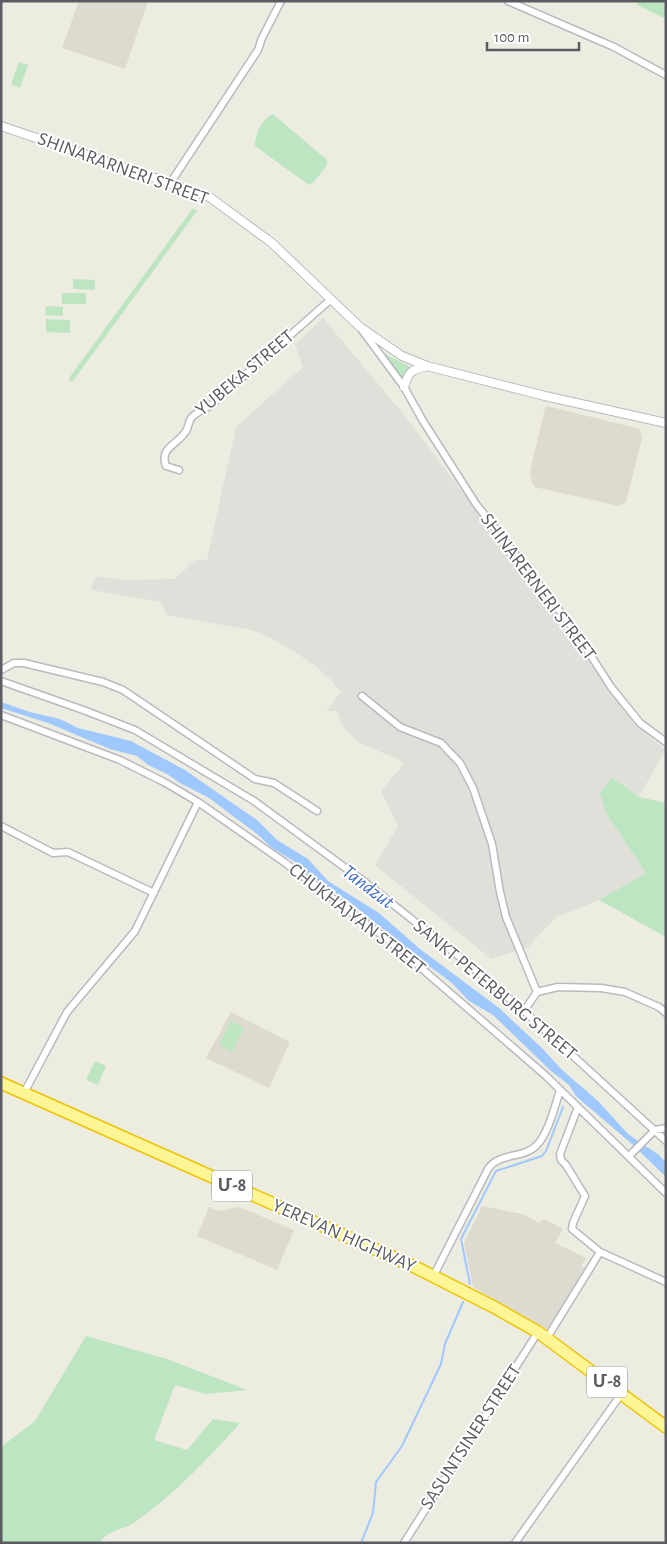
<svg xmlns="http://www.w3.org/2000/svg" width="667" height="1544" font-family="'Alegreya Sans','Noto Sans Armenian',sans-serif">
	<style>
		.industrial { fill: #e0dfd9 }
		.education { fill: #dddbcf }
		.green { fill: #bde5c2 }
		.water { fill: #9fc8ff }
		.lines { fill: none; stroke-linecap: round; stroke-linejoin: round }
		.stream { stroke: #9fc8ff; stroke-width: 2 }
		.minor-casing { stroke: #b9bac0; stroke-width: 9 }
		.tertiary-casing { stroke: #b9bac0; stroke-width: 10 }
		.trunk-casing { stroke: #edc301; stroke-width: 14 }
		.minor { stroke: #fff; stroke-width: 6 }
		.tertiary { stroke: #fff; stroke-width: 8 }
		.trunk { stroke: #fef596; stroke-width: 11 }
		.labels { text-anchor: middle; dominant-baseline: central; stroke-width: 4; stroke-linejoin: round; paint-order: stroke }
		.shield { fill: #fff; stroke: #8c8d91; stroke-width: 1 }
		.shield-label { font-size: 18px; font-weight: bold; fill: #5a5c62 }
		.street-label { font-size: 19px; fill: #5a5c62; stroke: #fff }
		.water-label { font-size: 20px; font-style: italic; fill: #426fc2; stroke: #fff }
	</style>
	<rect width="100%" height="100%" fill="#edece1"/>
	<path class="industrial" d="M 323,318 L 409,421 L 569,634 L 605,686 L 634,723 L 665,750 L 639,797 L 612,777 L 606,813 L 646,873 L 599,900 L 556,917 L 528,947 L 491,959 L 375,865 L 398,826 L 381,791 L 403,765 L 400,760 L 359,743 L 343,727 L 337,711 L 326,711 L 341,692 L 331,680 L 317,667 L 298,654 L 271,638 L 252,630 L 166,615 L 161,602 L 91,590 L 96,576 L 121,580 L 175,579 L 195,560 L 207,560 L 236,427 L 303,367 L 295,344 Z"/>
	<path class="education" d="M 79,1 L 148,1 L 125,69 L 62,48 Z
		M 547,406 L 640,429 L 642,438 L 626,502 L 619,506 L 535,487 L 532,483 L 530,472 L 545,408 Z
		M 231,1012 L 290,1042 L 269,1088 L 206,1058 Z
		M 482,1206 L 522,1214 L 539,1223 L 544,1219 L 563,1229 L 555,1243 L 586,1258 L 581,1266 L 586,1269 L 547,1329 L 473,1287 L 464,1243 Z
		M 209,1207 L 219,1211 L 239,1207 L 294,1230 L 277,1270 L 197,1236 Z"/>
	<path class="green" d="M 639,1 L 666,1 L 666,19 L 637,5 Z
		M 19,62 L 28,65 L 20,88 L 11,84 Z
		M 273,114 L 327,160 L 327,165 L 314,182 L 309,185 L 255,146 C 255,134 262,118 273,114 Z
		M 193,208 L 197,211 L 73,381 L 70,382 L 69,378 Z
		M 73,279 L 95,280 L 95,290 L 73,289 Z
		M 62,293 L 86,293 L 86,304 L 62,304 Z
		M 46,306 L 63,307 L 63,316 L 45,315 Z
		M 46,319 L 70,320 L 70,333 L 46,332 Z
		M 383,353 L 413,368 L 403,381 Z
		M 612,777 L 639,797 L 666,803 L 666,937 L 599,900 L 646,873 L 606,813 L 600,793 Z
		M 231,1021 L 244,1028 L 232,1052 L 219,1045 Z
		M 95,1061 L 106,1066 L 98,1085 L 86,1080 Z
		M 86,1336 L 167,1359 L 247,1390 L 205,1394 L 175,1385 L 154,1440 L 187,1450 L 213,1419 L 240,1423 C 208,1459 175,1494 135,1522 C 122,1531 111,1528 99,1543 L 1,1543 L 1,1447 L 35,1421 Z"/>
	<path class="water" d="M 1,702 L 30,712 L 60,719 L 78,728 L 131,741 L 185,770 L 238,807 L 257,820 L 277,840 L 308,859 L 328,881 L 379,913 L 420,949 L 499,1008 L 543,1049 L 561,1069 L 598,1101 L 628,1134 L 659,1155 L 666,1163 L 666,1177 L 632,1144 L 584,1103 L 576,1096 L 569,1085 L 551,1071 L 493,1015 L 469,1001 L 452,983 L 407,950 L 392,936 L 347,900 L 312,877 L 300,865 L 272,848 L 257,834 L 209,798 L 180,783 L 167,774 L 148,765 L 137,756 L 110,749 L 48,723 L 1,708 Z"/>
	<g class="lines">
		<path class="stream" d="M 470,1284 L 461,1239 L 496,1171 L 542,1156 L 546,1151 L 563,1107
			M 361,1543 L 373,1513 L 376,1482 L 402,1446 L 441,1364 L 445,1344 L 463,1302"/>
		<defs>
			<path id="minor" d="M 508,1 L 614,47 L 666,75
				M 171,182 L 258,50 L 262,38 L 281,1
				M 362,330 L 404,387 L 423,421 L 476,504 L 573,628 L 611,687 L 640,723 L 666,742
				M 179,470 L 166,466 C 159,447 178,445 186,431 C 189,427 188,421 192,417 C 197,412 204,409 210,406 L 330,300
				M 1,670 L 14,663 L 24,663 L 103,682 L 123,690 L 255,779 L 274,783 L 317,811
				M 1,681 L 86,711 L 135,730 L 254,801 L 366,883 L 471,966 L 523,1010 L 666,1141
				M 362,696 L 400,727 L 441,743 L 460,763 L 473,788 L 492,844 L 500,892 L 506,917 L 537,992
				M 1,715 L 120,760 L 164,782 L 198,802 L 284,862 L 391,942 L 545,1075 L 666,1193
				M 1,826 L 53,853 L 68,852 L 154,893
				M 524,1011 L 537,992 L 558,987 L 601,988 L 625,992 L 659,1007 L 666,1013
				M 24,1093 L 67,1012 L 135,931 L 198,802
				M 629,1156 L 655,1130 L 666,1128
				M 600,1252 L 666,1282
				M 433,1277 L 488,1169 C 499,1152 524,1159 537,1145 C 548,1134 555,1106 560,1090
				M 547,1338 L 600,1252 L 572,1229 L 573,1223 L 585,1196 L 566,1165 L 561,1160 L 560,1154 L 578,1107
				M 404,1543 L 538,1332
				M 515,1543 L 622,1393"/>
			<path id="tertiary" d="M 1,126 L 208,196 L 272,243 L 360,327 L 402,356 L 427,366 L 545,396 L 666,423
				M 404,387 C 409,371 411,370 427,366"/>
			<path id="trunk" d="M 1,1083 L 413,1266 L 494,1307 L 538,1332 L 666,1427"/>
		</defs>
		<use href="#minor" class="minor-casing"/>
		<use href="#tertiary" class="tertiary-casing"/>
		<use href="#trunk" class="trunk-casing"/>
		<use href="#minor" class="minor"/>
		<use href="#tertiary" class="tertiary"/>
		<use href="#trunk" class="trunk"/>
	</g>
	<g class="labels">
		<g class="shield">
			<rect x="212" y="1170.5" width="40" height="31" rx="4"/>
			<rect x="587" y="1366.5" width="40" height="31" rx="4"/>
		</g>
		<g class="shield-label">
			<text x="232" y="1186">Մ-8</text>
			<text x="607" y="1382">Մ-8</text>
		</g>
		<g class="street-label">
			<text transform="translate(123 169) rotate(20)">SHINARARNERI STREET</text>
			<text transform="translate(245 373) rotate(-40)">YUBEKA STREET</text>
			<text transform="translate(538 587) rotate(53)">SHINARERNERI STREET</text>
			<text transform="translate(357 919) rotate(38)">CHUKHAJYAN STREET</text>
			<text transform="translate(495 990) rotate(40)">SANKT PETERBURG STREET</text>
			<text transform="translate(344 1236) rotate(24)">YEREVAN HIGHWAY</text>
			<text transform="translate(471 1437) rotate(-57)">SASUNTSINER STREET</text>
		</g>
		<g class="water-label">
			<text transform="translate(368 887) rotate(37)">Tandzut</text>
		</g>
	</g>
	<rect width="667" height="1544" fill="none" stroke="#5a5c62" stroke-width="5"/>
	<path d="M487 42v8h92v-8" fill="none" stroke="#5a5c62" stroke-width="2.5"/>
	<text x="494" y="42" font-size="15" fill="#5a5c62" stroke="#ffffff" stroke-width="4" paint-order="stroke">100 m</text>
</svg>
